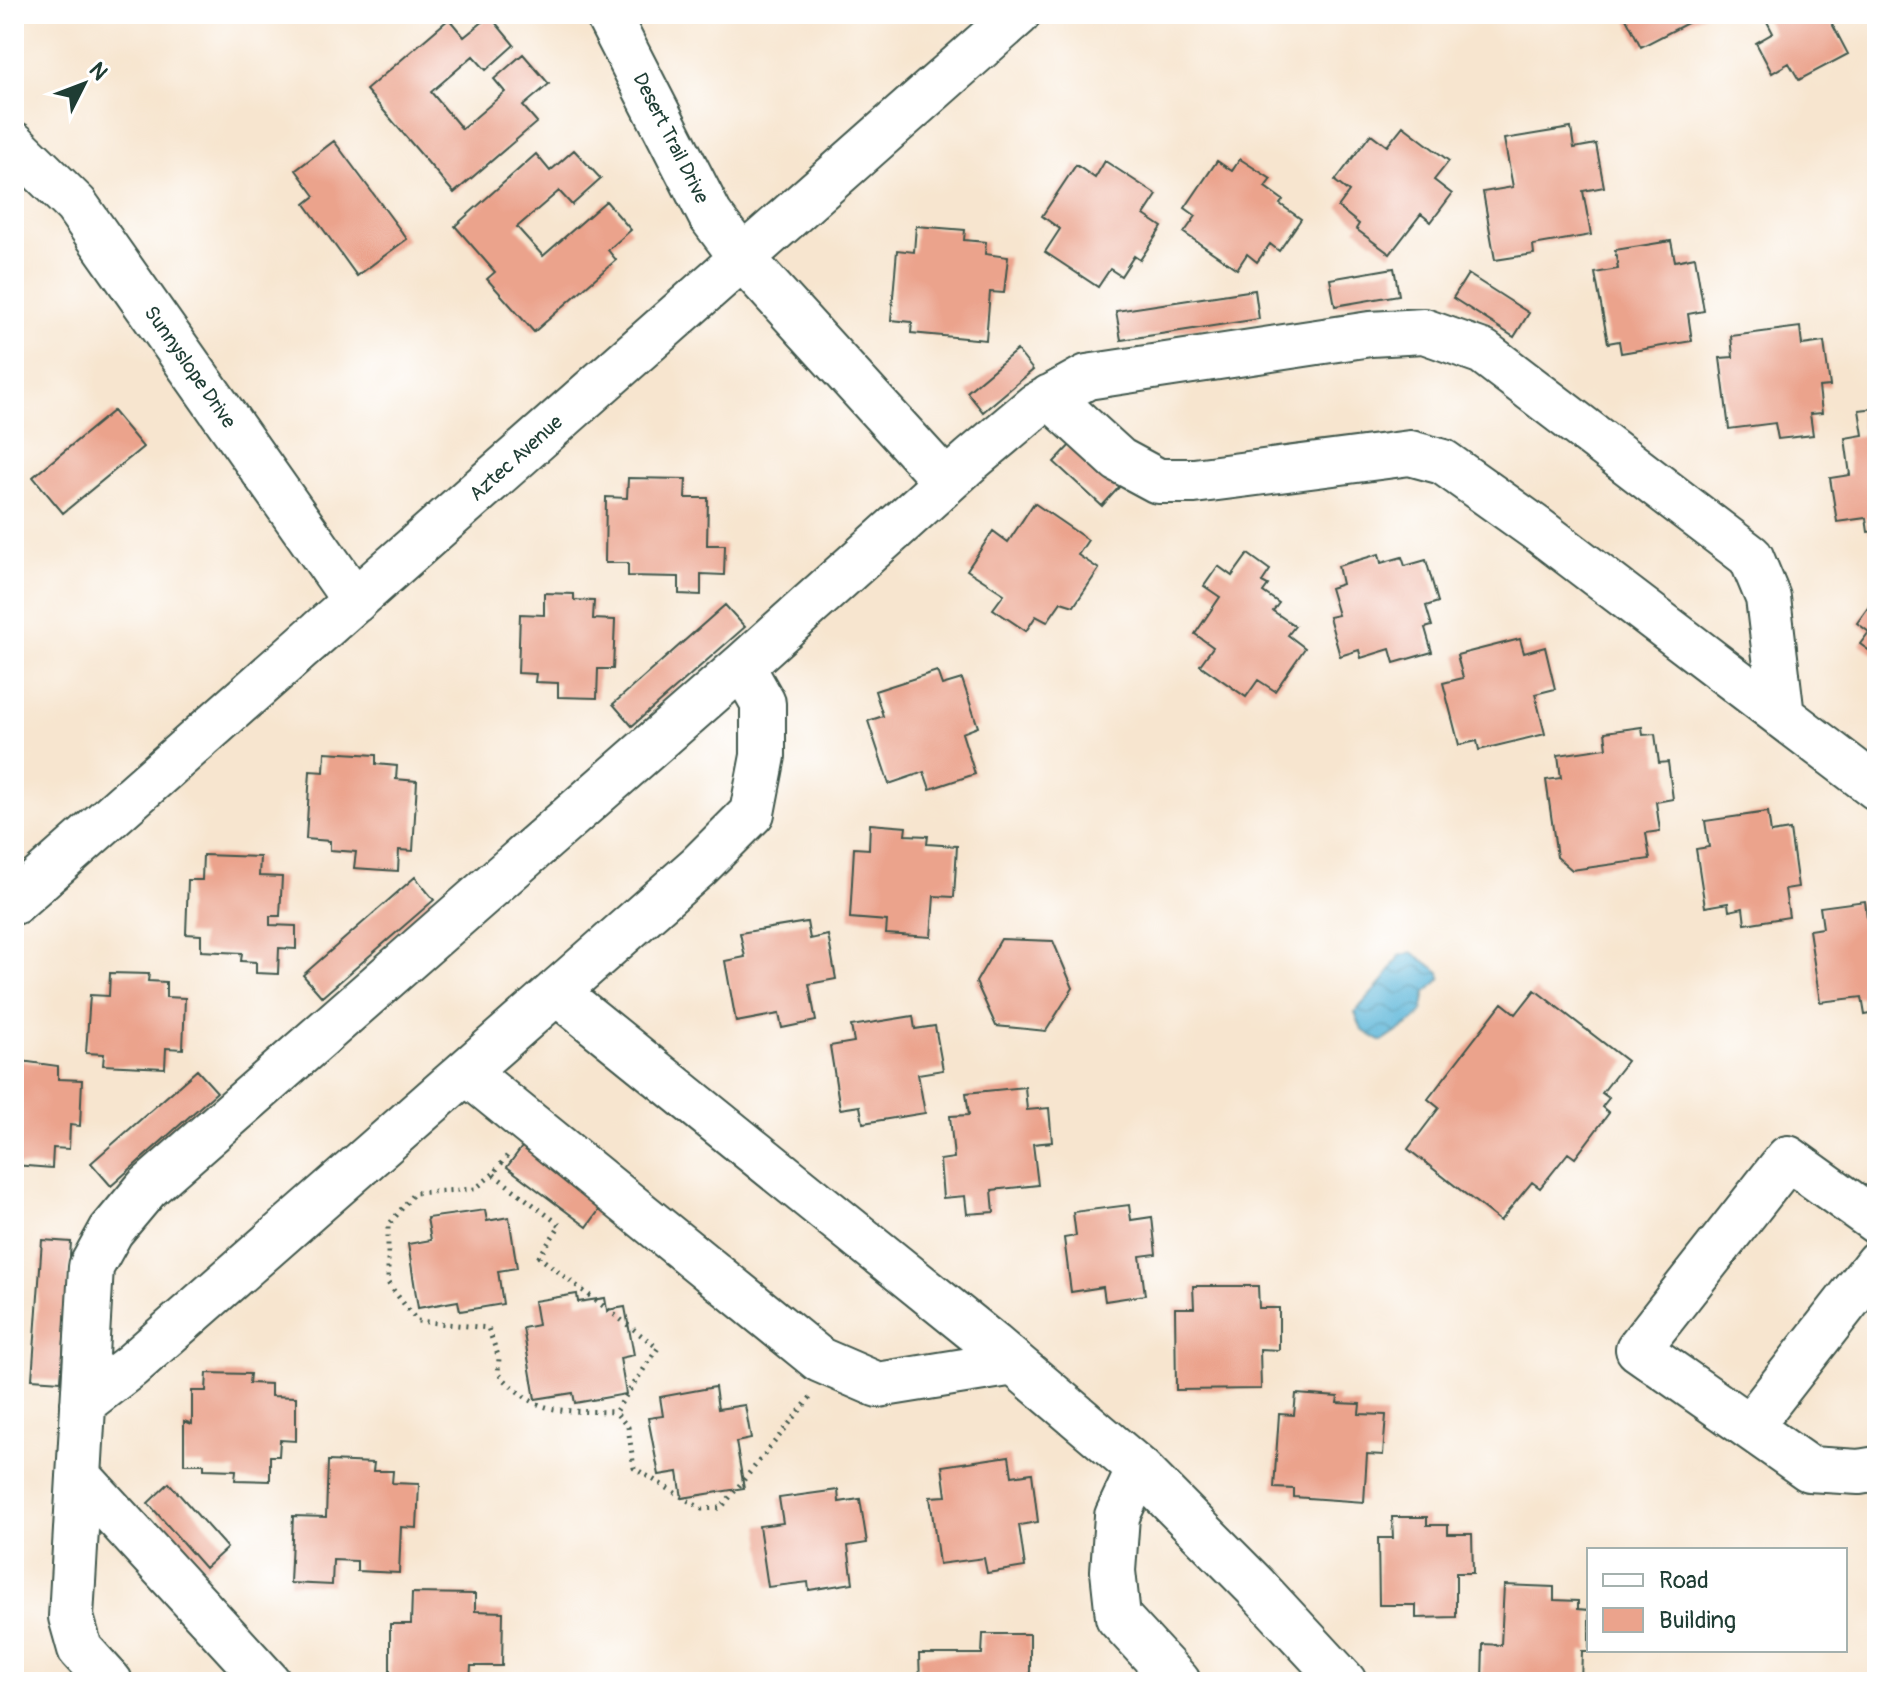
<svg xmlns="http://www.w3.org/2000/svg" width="1891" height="1696" font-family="Pangolin,sans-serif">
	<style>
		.water { fill: url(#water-waves); stroke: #3c7986; stroke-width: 2 }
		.building { fill: #eba38c }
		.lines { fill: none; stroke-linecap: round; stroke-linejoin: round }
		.minor-casing { stroke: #3f564b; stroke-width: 48 }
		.path { stroke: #3f564b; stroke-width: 5; stroke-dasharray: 2 6; stroke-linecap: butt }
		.minor { stroke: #fff; stroke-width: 44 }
		.labels { text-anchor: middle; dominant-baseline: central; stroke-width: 7; stroke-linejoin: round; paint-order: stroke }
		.street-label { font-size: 20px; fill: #1f3d34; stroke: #fff }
	</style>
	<defs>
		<pattern id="water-waves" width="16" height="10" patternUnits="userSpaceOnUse" patternTransform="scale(2)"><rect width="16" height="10" fill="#5ab5d8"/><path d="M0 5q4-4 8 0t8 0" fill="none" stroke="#4a94b0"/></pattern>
	</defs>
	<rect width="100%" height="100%" fill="#fff"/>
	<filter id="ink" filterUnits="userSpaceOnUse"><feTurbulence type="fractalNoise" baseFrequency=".0125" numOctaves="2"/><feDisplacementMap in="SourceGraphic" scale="16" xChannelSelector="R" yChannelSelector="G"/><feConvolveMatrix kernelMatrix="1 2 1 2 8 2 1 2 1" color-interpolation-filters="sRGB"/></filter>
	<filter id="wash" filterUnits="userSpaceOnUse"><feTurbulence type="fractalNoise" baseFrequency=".006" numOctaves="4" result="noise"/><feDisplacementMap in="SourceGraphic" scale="32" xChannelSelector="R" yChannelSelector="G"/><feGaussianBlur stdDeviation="1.8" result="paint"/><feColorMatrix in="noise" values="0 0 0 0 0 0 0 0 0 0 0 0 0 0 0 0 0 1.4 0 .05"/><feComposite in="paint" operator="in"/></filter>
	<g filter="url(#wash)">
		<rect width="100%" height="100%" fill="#f7e5cf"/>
		<path class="water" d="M 1412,952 L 1440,972 L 1441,979 L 1426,992 L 1422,1012 L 1415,1020 L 1382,1042 L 1362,1030 L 1355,1012 L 1384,980 L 1399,956 Z"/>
		<g id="blocks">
			<path class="building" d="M 1624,14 L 1705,14 L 1641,47 Z
				M 1763,14 L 1835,14 L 1829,18 L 1848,54 L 1799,80 L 1789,63 L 1772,73 L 1756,43 L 1773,33 Z
				M 490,16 L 514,45 L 486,70 L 473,56 L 431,92 L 462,129 L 505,92 L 494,79 L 523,54 L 549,84 L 523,106 L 537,122 L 454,193 L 366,90 L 449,19 L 464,37 Z
				M 1403,126 L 1449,161 L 1434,180 L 1452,194 L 1431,222 L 1421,214 L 1390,254 L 1356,229 L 1359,224 L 1338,207 L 1349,192 L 1335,181 L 1371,134 L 1387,146 Z
				M 1571,128 L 1574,148 L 1596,144 L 1604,187 L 1583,191 L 1591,235 L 1533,245 L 1534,254 L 1495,260 L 1483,192 L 1513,187 L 1504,139 Z
				M 334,141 L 407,239 L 357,276 L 305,204 L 315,196 L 296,170 Z
				M 574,150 L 601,179 L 572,205 L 559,191 L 517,227 L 543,256 L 606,201 L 631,230 L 608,250 L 616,260 L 534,332 L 487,279 L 495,272 L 455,226 L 536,154 L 550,171 Z
				M 1240,159 L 1271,179 L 1265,187 L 1283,200 L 1280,204 L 1301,219 L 1279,251 L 1270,244 L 1257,262 L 1247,254 L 1237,269 L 1184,233 L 1196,216 L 1185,208 L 1217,161 L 1232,171 Z
				M 1105,161 L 1157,195 L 1144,215 L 1162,227 L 1140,260 L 1134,256 L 1121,276 L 1110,269 L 1098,287 L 1045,252 L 1060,229 L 1042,216 L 1076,165 L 1095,178 Z
				M 916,226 L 965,230 L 964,240 L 986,242 L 985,254 L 1008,257 L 1004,293 L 990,292 L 986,340 L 911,333 L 912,322 L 891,320 L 897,250 L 914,252 Z
				M 1671,241 L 1675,261 L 1695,257 L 1704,311 L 1688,314 L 1692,341 L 1621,353 L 1619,341 L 1608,343 L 1595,273 L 1618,269 L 1615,250 Z
				M 1394,268 L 1399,295 L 1335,306 L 1330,279 Z
				M 1468,274 L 1529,313 L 1514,337 L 1453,298 Z
				M 1255,290 L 1259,319 L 1121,340 L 1116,311 Z
				M 1800,327 L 1802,345 L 1824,342 L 1830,386 L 1819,387 L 1822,413 L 1810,414 L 1813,435 L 1778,439 L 1775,423 L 1729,429 L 1720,358 L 1733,357 L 1731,336 Z
				M 1017,350 L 1033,370 L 983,412 L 967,392 Z
				M 1877,408 L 1877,531 L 1868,532 L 1866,518 L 1837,522 L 1830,478 L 1850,475 L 1845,438 L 1863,435 L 1859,410 Z
				M 113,411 L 143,447 L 63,513 L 33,477 Z
				M 1073,442 L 1121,485 L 1102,506 L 1054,462 Z
				M 628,478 L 686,479 L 685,498 L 708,498 L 707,545 L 725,545 L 724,575 L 701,574 L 701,595 L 679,594 L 679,577 L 628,576 L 628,563 L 605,563 L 606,497 L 627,498 Z
				M 1034,503 L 1088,540 L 1078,555 L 1099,569 L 1074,606 L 1061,602 L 1047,622 L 1036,616 L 1026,631 L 993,609 L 1004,594 L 967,570 L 993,531 L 1008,542 Z
				M 1248,554 L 1270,570 L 1262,582 L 1268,585 L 1263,592 L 1279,603 L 1273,611 L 1295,626 L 1288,635 L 1305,648 L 1275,691 L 1258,680 L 1246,697 L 1200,665 L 1213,647 L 1195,634 L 1220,597 L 1204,586 L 1218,566 L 1232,576 Z
				M 1379,554 L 1381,563 L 1402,557 L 1405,566 L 1426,560 L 1438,602 L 1426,606 L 1432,626 L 1425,628 L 1432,652 L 1394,663 L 1390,649 L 1361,658 L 1359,650 L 1340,656 L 1329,617 L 1338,615 L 1330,588 L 1342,584 L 1338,566 Z
				M 544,593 L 574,594 L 574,600 L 594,601 L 593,619 L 615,620 L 613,669 L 598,669 L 597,698 L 558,697 L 558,683 L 535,682 L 536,674 L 518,673 L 520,614 L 544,615 Z
				M 1877,595 L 1877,656 L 1860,644 L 1869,632 L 1857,623 Z
				M 725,605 L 745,627 L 632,726 L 613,704 Z
				M 1520,639 L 1524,653 L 1545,647 L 1555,689 L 1535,694 L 1545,734 L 1479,750 L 1477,741 L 1459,745 L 1443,683 L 1463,678 L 1457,655 Z
				M 937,671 L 942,685 L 962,679 L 978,727 L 962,733 L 975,774 L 930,789 L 924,772 L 889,784 L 868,721 L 883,716 L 875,691 Z
				M 1642,727 L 1643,735 L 1655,734 L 1659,763 L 1668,762 L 1673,799 L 1656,802 L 1660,831 L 1646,833 L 1650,859 L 1572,870 L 1557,857 L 1546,780 L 1561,778 L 1558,755 L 1607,748 L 1605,732 Z
				M 325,752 L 376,755 L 376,764 L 397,766 L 396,779 L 417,781 L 413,851 L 399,850 L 398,871 L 354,868 L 356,852 L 330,850 L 330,841 L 306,839 L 310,771 L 324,772 Z
				M 1768,812 L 1771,833 L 1790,830 L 1798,887 L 1785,889 L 1789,917 L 1745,924 L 1743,908 L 1729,911 L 1728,903 L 1705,907 L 1696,849 L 1709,847 L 1705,821 Z
				M 870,824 L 906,827 L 905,835 L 928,836 L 927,844 L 957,846 L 954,897 L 934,896 L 931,937 L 886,934 L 887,921 L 850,918 L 854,848 L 869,849 Z
				M 203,855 L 260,857 L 259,876 L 282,877 L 280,916 L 270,916 L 270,925 L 296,926 L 296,949 L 279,948 L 278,974 L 256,973 L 256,962 L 241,961 L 242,953 L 201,951 L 201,935 L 186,934 L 188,880 L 202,880 Z
				M 415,877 L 434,900 L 322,997 L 303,975 Z
				M 1865,901 L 1867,917 L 1877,915 L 1877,1013 L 1865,1015 L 1862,997 L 1820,1002 L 1809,930 L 1823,928 L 1820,907 Z
				M 807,922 L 810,939 L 828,935 L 836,979 L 809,984 L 816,1021 L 782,1028 L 779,1014 L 736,1022 L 725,961 L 745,957 L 740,933 Z
				M 1001,939 L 1053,941 L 1073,988 L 1046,1031 L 996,1026 L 976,982 Z
				M 110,973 L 149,974 L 148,981 L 166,982 L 166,997 L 185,998 L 183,1049 L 166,1048 L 165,1068 L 103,1065 L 104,1054 L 86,1053 L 90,995 L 109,996 Z
				M 1535,990 L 1627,1061 L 1602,1093 L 1609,1098 L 1602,1107 L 1609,1113 L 1575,1158 L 1568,1153 L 1540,1188 L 1532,1182 L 1500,1221 L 1408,1149 L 1439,1108 L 1428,1099 L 1502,1003 L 1516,1014 Z
				M 913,1016 L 915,1029 L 935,1026 L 943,1070 L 918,1074 L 925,1113 L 863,1123 L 860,1106 L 840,1109 L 830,1046 L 854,1042 L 851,1026 Z
				M 14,1060 L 58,1066 L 58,1079 L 82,1080 L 80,1126 L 70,1125 L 69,1149 L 53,1148 L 52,1168 L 14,1165 Z
				M 197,1070 L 217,1092 L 111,1186 L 91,1163 Z
				M 1025,1087 L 1027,1110 L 1049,1108 L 1052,1142 L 1033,1144 L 1038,1185 L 992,1190 L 994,1212 L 967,1214 L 965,1196 L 943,1198 L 940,1160 L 954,1158 L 950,1116 L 969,1115 L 966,1093 Z
				M 525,1143 L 605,1202 L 587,1227 L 507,1167 Z
				M 1129,1205 L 1131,1220 L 1152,1217 L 1156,1254 L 1140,1256 L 1145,1295 L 1105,1301 L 1103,1287 L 1071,1292 L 1064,1238 L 1076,1236 L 1073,1212 Z
				M 485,1210 L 487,1221 L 509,1217 L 517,1268 L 498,1271 L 503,1304 L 460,1311 L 458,1301 L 418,1308 L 408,1244 L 431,1240 L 427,1218 Z
				M 42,1240 L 71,1242 L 61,1381 L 32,1379 Z
				M 1193,1286 L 1258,1286 L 1259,1308 L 1279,1308 L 1279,1350 L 1260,1349 L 1261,1389 L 1176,1390 L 1175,1308 L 1194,1308 Z
				M 577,1294 L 578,1302 L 605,1298 L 607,1310 L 625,1307 L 634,1355 L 620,1358 L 626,1394 L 575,1403 L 573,1393 L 535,1399 L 523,1328 L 538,1325 L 534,1301 Z
				M 207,1373 L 250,1374 L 249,1383 L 271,1384 L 271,1396 L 296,1397 L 296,1441 L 280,1440 L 279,1456 L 270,1456 L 270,1481 L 235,1480 L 236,1470 L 204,1469 L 204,1464 L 184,1464 L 184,1421 L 192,1424 L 192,1391 L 206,1391 Z
				M 715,1387 L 718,1409 L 745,1405 L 751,1439 L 736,1442 L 744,1488 L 682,1498 L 678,1472 L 659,1475 L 648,1418 L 663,1416 L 660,1397 Z
				M 1296,1394 L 1338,1397 L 1337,1403 L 1360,1404 L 1359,1414 L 1386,1415 L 1383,1455 L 1367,1454 L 1364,1502 L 1294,1497 L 1294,1489 L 1274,1488 L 1279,1414 L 1294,1415 Z
				M 1009,1456 L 1012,1476 L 1032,1473 L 1038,1522 L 1019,1525 L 1025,1567 L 987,1573 L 984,1558 L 939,1564 L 930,1497 L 946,1496 L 942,1466 Z
				M 328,1461 L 374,1463 L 373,1471 L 393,1471 L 392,1483 L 419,1484 L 417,1528 L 401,1527 L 399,1573 L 357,1571 L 357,1561 L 333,1560 L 332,1585 L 290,1583 L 293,1516 L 326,1517 Z
				M 169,1483 L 227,1548 L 205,1568 L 148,1503 Z
				M 838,1490 L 839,1502 L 860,1499 L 867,1543 L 848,1546 L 853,1583 L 809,1590 L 808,1582 L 768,1587 L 759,1526 L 783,1523 L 779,1498 Z
				M 1392,1517 L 1427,1517 L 1427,1525 L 1448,1525 L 1448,1534 L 1472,1534 L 1473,1573 L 1456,1573 L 1456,1617 L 1416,1618 L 1416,1605 L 1379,1605 L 1378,1538 L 1393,1538 Z
				M 1504,1585 L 1554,1587 L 1554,1600 L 1578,1601 L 1578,1609 L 1589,1610 L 1589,1651 L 1582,1651 L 1581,1682 L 1482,1682 L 1483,1644 L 1501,1645 Z
				M 412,1593 L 475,1594 L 475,1611 L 503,1612 L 502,1666 L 471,1666 L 470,1682 L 390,1682 L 390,1624 L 411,1624 Z
				M 983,1634 L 1030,1634 L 1030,1682 L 920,1682 L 919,1654 L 982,1654 Z"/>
		</g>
	</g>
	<g filter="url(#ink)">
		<use href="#blocks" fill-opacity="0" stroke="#3f564b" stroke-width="2"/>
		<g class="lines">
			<defs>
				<path id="minor" d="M 607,14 L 710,215 L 742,258 L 946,482
					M 14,144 L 76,205 L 355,601
					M 1050,397 L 1119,460 L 1158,481 L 1194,481 L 1410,453 L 1443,462 L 1537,529 L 1877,788
					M 14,902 L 1018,14
					M 556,992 L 993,1345 L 1139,1469 L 1255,1586 L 1344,1682
					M 466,1072 L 820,1360 L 878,1385 L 1014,1363
					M 1877,1222 L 1788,1158 L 1638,1349 L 1809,1469 L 1859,1472 L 1877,1469
					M 83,1403 L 131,1366 L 394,1135 L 699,866 L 752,813 L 763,756 L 763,703 L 742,666 L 971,460 L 1035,406 L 1087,377 L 1370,334 L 1424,331 L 1483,352 L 1751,557 L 1768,598 L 1782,716
					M 1749,1427 L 1877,1263
					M 1139,1469 L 1117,1516 L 1113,1571 L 1118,1617 L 1178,1682
					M 79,1476 L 268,1682
					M 110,1682 L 80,1649 L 71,1617 L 91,1267 L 111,1231 L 147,1188 L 742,666"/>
			</defs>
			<use href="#minor" class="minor-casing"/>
			<path class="path" d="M 507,1156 L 493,1174 L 560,1225 L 539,1257 L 658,1348 L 615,1412 L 628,1427 L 634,1468 L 702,1509 L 721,1508 L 810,1398
				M 493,1174 L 475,1189 L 414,1193 L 388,1226 L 388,1283 L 417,1321 L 488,1328 L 499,1358 L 498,1373 C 539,1417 559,1410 615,1412"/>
			<use href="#minor" class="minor"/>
		</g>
	</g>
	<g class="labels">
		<g class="street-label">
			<text transform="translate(671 138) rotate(63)">Desert Trail Drive</text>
			<text transform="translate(190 367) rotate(55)">Sunnyslope Drive</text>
			<text transform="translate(516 458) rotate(-42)">Aztec Avenue</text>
		</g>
	</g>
	<rect width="1891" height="1696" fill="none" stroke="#fff" stroke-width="48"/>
	<rect x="1587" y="1548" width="260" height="104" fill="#ffffff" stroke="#a5b1ae" stroke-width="2"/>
	<rect x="1603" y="1574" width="40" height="12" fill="#ffffff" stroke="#a5b1ae" stroke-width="2"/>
	<text x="1659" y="1588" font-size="24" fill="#1f3d34">Road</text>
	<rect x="1603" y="1608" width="40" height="24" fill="#eba38c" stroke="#a5b1ae" stroke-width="2"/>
	<text x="1659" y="1628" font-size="24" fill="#1f3d34">Building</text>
	<g transform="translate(84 84) rotate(48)" stroke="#ffffff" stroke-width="6" paint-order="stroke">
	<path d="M0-6L14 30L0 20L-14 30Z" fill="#1f3d34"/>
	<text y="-12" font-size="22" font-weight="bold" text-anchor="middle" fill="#1f3d34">N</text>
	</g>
</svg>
